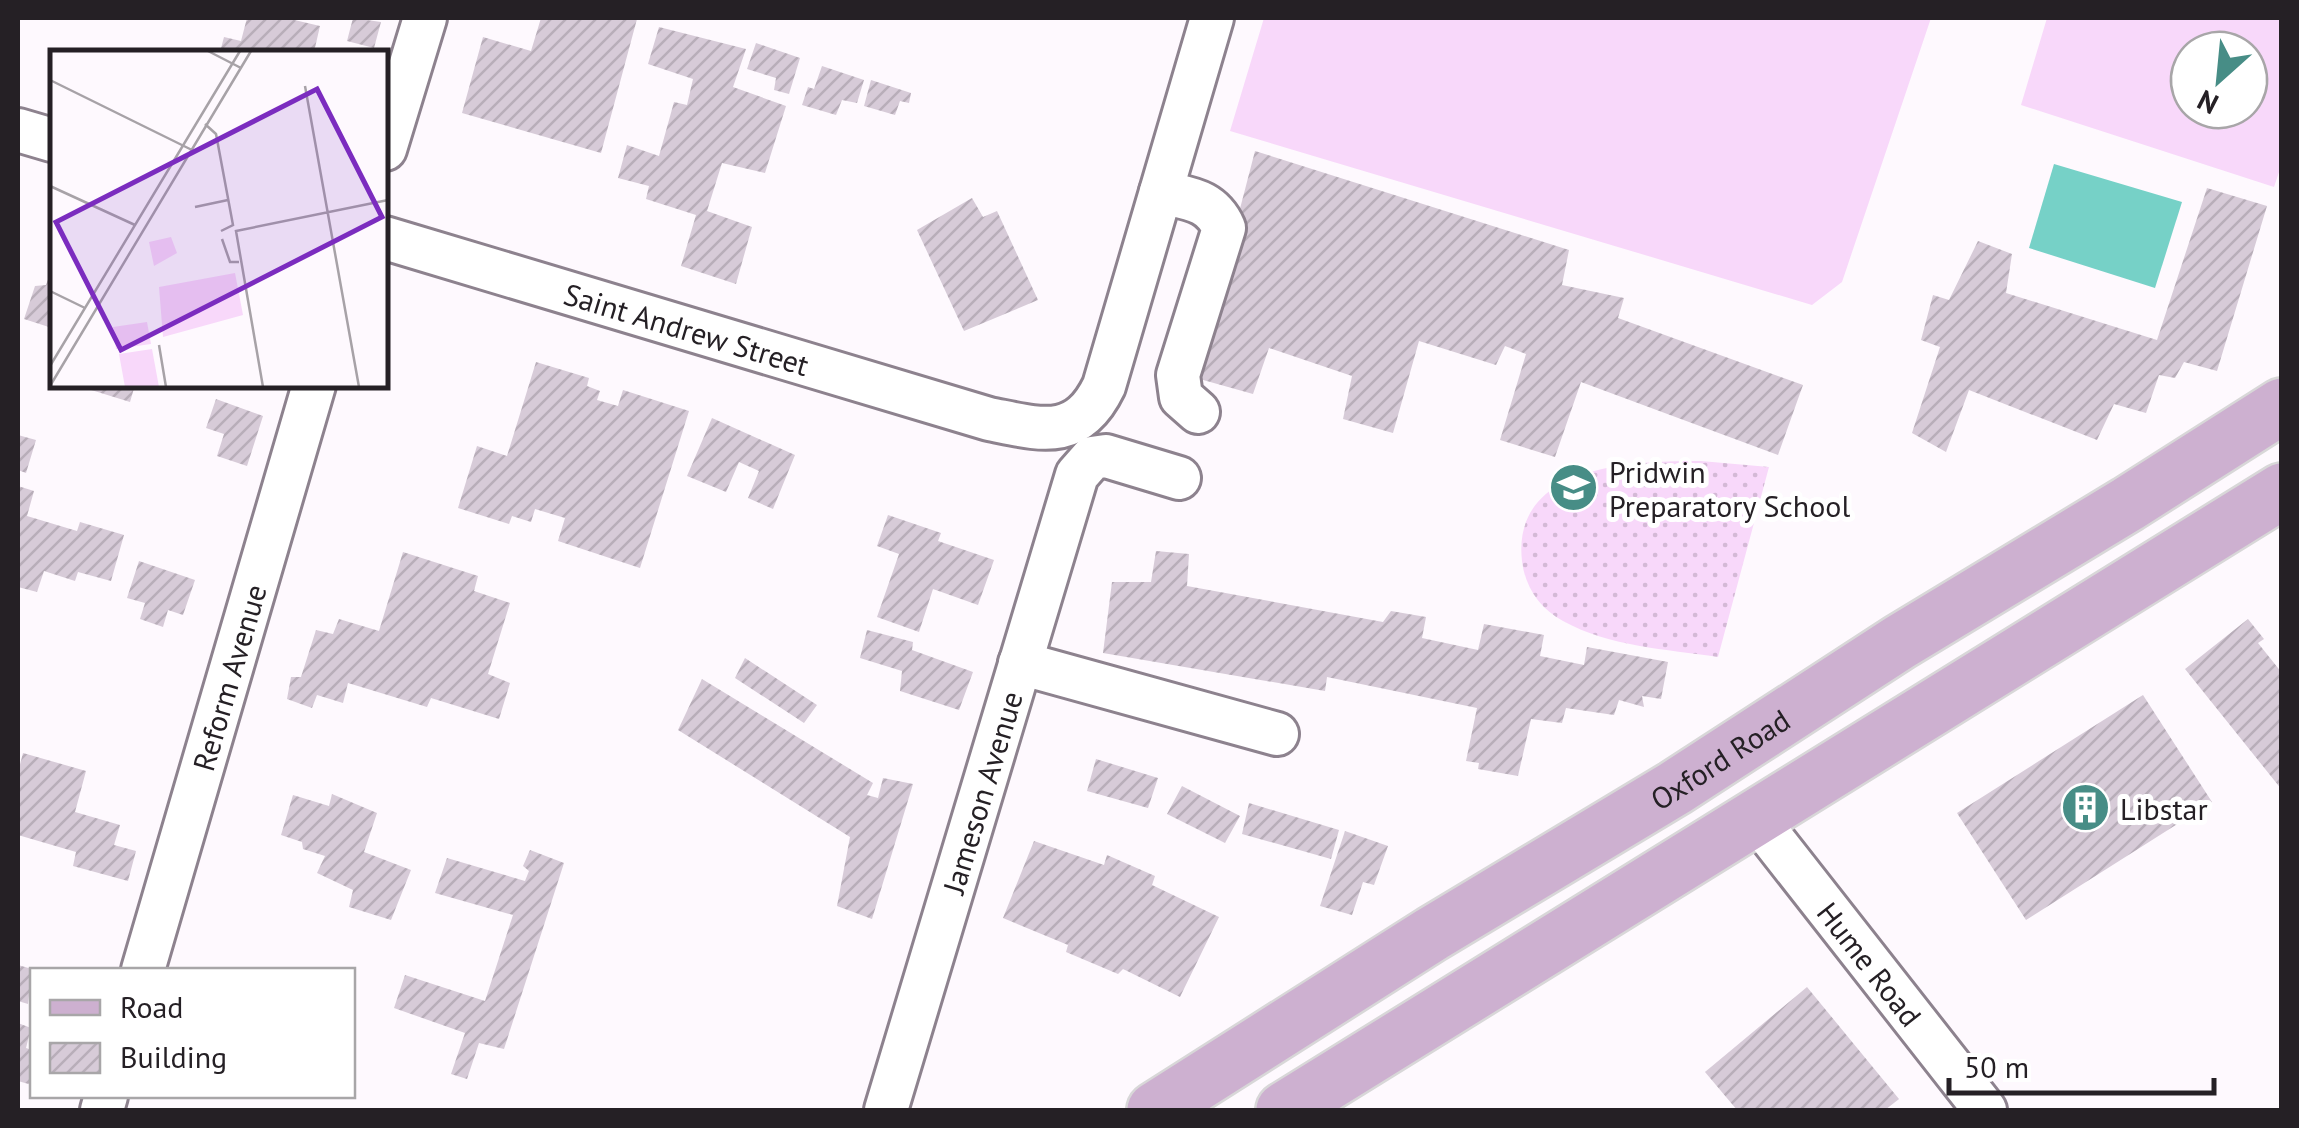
<svg xmlns="http://www.w3.org/2000/svg" width="2299" height="1128" font-family="'PT Sans',sans-serif">
	<style>
		.grass { fill: url(#grass-dots) }
		.garden { fill: #f8d8fa; fill-rule: evenodd }
		.water { fill: #76d1c7 }
		.building { fill: url(#building-hatch) }
		.lines { fill: none; stroke-linecap: round; stroke-linejoin: round }
		.minor-casing { stroke: #8d828e; stroke-width: 48 }
		.major-casing { stroke: #d8d7d8; stroke-width: 60 }
		.minor { stroke: #fff; stroke-width: 42 }
		.major { stroke: #cdb0d0; stroke-width: 55 }
		.labels { text-anchor: middle; dominant-baseline: central; stroke-width: 10; stroke-linejoin: round; paint-order: stroke }
		.street-label { font-size: 30px; fill: #252025; stroke: #fff }
		.poi-label { font-size: 30px; fill: #252025; stroke: #fff; text-anchor: start }
		.inset-road { fill: none; stroke: #a7a2a7; stroke-width: 2.5 }
		.view { fill: #7b2cbf; fill-opacity: 0.15; stroke: #7b2cbf; stroke-width: 5 }
		.inset-edge { fill: none; stroke: #252025; stroke-width: 5 }
	</style>
	<defs>
		<pattern id="grass-dots" width="8" height="8" patternUnits="userSpaceOnUse" patternTransform="scale(2.5)"><rect width="8" height="8" fill="#f8d8fa"/><path d="M2 2h.1M6 6h.1" fill="none" stroke="#d4b9d6" stroke-width="1.8" stroke-linecap="round"/></pattern>
		<pattern id="building-hatch" width="6" height="6" patternUnits="userSpaceOnUse" patternTransform="scale(2.5)"><rect width="6" height="6" fill="#d7cbd8"/><path d="M-1 1l2-2M0 6l6-6M5 7l2-2" fill="none" stroke="#b8aeb9"/></pattern>
	</defs>
	<rect width="100%" height="100%" fill="#fef9fe"/>
	<path class="grass" d="M 1701,461 L 1769,467 L 1718,657 C 1666,649 1610,647 1563,621 C 1540,609 1525,587 1522,561 C 1511,464 1634,461 1701,461 Z"/>
	<path class="garden" d="M 1264,18 L 1931,18 L 1842,282 L 1812,305 L 1230,131 Z
		M 2047,18 L 2281,18 L 2282,163 L 2274,187 L 2021,105 ZM 2249,50 L 2249,110 L 2189,110 L 2189,50 Z"/>
	<path class="water" d="M 2054,164 L 2182,202 L 2155,288 L 2029,248 Z"/>
	<path class="building" d="M 247,18 L 286,18 L 320,26 L 314,52 L 220,52 L 224,37 L 241,41 Z
		M 353,18 L 381,22 L 374,48 L 347,41 Z
		M 541,18 L 637,19 L 601,153 L 462,113 L 483,37 L 531,51 Z
		M 659,27 L 746,49 L 733,87 L 786,106 L 765,173 L 722,163 L 707,211 L 752,227 L 736,284 L 681,266 L 696,215 L 646,199 L 649,186 L 618,178 L 627,145 L 659,156 L 674,102 L 687,105 L 693,79 L 648,64 Z
		M 756,43 L 800,58 L 789,94 L 774,90 L 776,78 L 747,69 Z
		M 822,66 L 864,80 L 857,103 L 842,100 L 836,115 L 802,105 L 808,87 L 814,89 Z
		M 871,80 L 911,93 L 909,103 L 900,101 L 895,115 L 864,106 Z
		M 1255,151 L 1569,250 L 1562,285 L 1624,298 L 1618,318 L 1803,385 L 1778,455 L 1581,382 L 1555,457 L 1500,440 L 1526,354 L 1505,346 L 1496,365 L 1419,341 L 1393,433 L 1343,419 L 1352,376 L 1269,348 L 1253,394 L 1196,378 Z
		M 2207,188 L 2267,206 L 2217,371 L 2184,362 L 2175,378 L 2159,375 L 2146,413 L 2114,404 L 2097,440 L 1969,390 L 1946,452 L 1912,433 L 1940,347 L 1921,340 L 1933,295 L 1949,300 L 1978,241 L 2012,254 L 2006,293 L 2157,340 Z
		M 972,198 L 983,217 L 997,211 L 1038,300 L 964,331 L 917,230 Z
		M 52,268 L 52,328 L 24,319 L 35,286 L 46,285 Z
		M 536,362 L 589,378 L 587,386 L 600,391 L 597,400 L 618,406 L 623,390 L 689,411 L 640,568 L 558,541 L 565,518 L 535,509 L 531,522 L 512,516 L 509,524 L 458,508 L 477,446 L 507,456 Z
		M 90,385 L 135,385 L 130,402 L 88,389 Z
		M 216,399 L 263,416 L 247,466 L 217,456 L 224,434 L 206,428 Z
		M 712,418 L 795,455 L 773,509 L 748,498 L 759,471 L 739,462 L 726,492 L 687,476 Z
		M 18,435 L 36,440 L 26,473 L 18,470 Z
		M 18,486 L 34,491 L 27,516 L 77,531 L 80,522 L 124,535 L 111,581 L 78,572 L 75,581 L 44,571 L 37,592 L 18,587 Z
		M 888,515 L 941,533 L 938,541 L 994,560 L 978,605 L 933,589 L 919,632 L 877,617 L 899,554 L 877,546 Z
		M 1156,551 L 1189,554 L 1187,586 L 1383,622 L 1391,611 L 1426,617 L 1422,638 L 1478,650 L 1484,624 L 1544,635 L 1540,656 L 1584,665 L 1587,647 L 1668,662 L 1661,699 L 1642,696 L 1644,707 L 1619,700 L 1614,715 L 1566,708 L 1562,723 L 1531,719 L 1518,776 L 1478,769 L 1479,763 L 1466,761 L 1477,708 L 1327,677 L 1325,691 L 1103,653 L 1112,582 L 1151,582 Z
		M 403,552 L 478,576 L 474,591 L 510,603 L 488,674 L 510,683 L 499,719 L 431,698 L 427,707 L 348,683 L 343,703 L 317,695 L 312,708 L 287,699 L 291,677 L 301,677 L 316,630 L 333,634 L 339,619 L 379,631 Z
		M 139,561 L 195,580 L 183,615 L 168,610 L 163,627 L 140,619 L 145,603 L 127,598 Z
		M 2248,619 L 2264,639 L 2258,643 L 2282,673 L 2282,790 L 2185,669 Z
		M 867,630 L 913,642 L 912,650 L 973,672 L 959,710 L 900,691 L 902,671 L 860,658 Z
		M 745,658 L 817,705 L 804,723 L 735,678 Z
		M 702,679 L 873,783 L 867,795 L 878,798 L 883,778 L 913,784 L 872,919 L 837,906 L 850,837 L 678,730 Z
		M 2143,695 L 2212,802 L 2026,920 L 1957,813 Z
		M 23,753 L 86,771 L 75,812 L 120,825 L 114,845 L 136,851 L 128,881 L 73,866 L 76,852 L 18,835 L 18,772 Z
		M 1096,759 L 1158,778 L 1148,808 L 1087,791 Z
		M 1182,786 L 1240,816 L 1225,843 L 1167,814 Z
		M 332,794 L 377,813 L 364,852 L 411,870 L 391,920 L 349,907 L 353,890 L 317,873 L 325,856 L 303,849 L 302,842 L 281,835 L 293,795 L 329,806 Z
		M 1249,803 L 1339,830 L 1331,859 L 1242,834 Z
		M 1345,831 L 1388,846 L 1374,885 L 1363,882 L 1352,915 L 1320,906 Z
		M 1034,841 L 1104,865 L 1107,855 L 1155,876 L 1152,885 L 1219,917 L 1180,997 L 1123,969 L 1118,974 L 1066,952 L 1068,945 L 1003,918 Z
		M 530,850 L 564,863 L 504,1049 L 479,1043 L 467,1079 L 451,1074 L 465,1033 L 394,1008 L 405,975 L 485,1001 L 513,915 L 435,893 L 447,858 L 525,881 L 529,871 L 523,866 Z
		M 18,965 L 32,969 L 28,1004 L 18,1001 Z
		M 1807,987 L 1899,1099 L 1885,1110 L 1737,1110 L 1705,1072 Z
		M 18,1023 L 31,1028 L 26,1048 L 32,1050 L 32,1085 L 18,1081 Z"/>
	<g class="lines">
		<defs>
			<g id="minor">
				<path d="M 18,130 L 52,140"/>
				<path d="M 385,149 L 425,18"/>
				<path d="M 1161,192 C 1189,199 1211,199 1224,228 L 1178,375 L 1181,397 L 1198,412"/>
				<path id="s1" d="M 385,238 L 989,419 C 1040,429 1077,442 1104,386 L 1212,18"/>
				<path d="M 1020,663 L 1277,734"/>
				<path id="s2" d="M 1756,818 L 1985,1110"/>
				<path id="s3" d="M 143,970 L 314,385"/>
				<path d="M 102,1110 L 106,1096"/>
				<path id="s4" d="M 886,1110 L 1077,475 L 1092,458 L 1106,456 L 1179,478"/>
			</g>
			<g id="major">
				<path id="s5" d="M 1155,1110 L 1432,934 L 1675,788 L 1900,642 L 2128,504 L 2282,406"/>
				<path d="M 1284,1110 L 2282,491"/>
			</g>
		</defs>
		<use href="#minor" class="minor-casing"/>
		<use href="#major" class="major-casing"/>
		<use href="#minor" class="minor"/>
		<use href="#major" class="major"/>
	</g>
	<defs>
		<symbol id="school-disc" viewBox="-11 -11 22 22"><circle r="9.5" fill="#478d86" stroke="#fff"/><path d="M0-5L7-2L0 1L-7-2ZM-4 1L0 2.5L4 1V4Q0 6-4 4Z" fill="#fff"/></symbol>
		<symbol id="building-disc" viewBox="-11 -11 22 22"><circle r="9.5" fill="#478d86" stroke="#fff"/><path d="M-4-6H4V6H1V3H-1V6H-4ZM-2.5-4.3h1.7v1.8h-1.7ZM.8-4.3h1.7v1.8H.8ZM-2.5-1h1.7V.8h-1.7ZM.8-1h1.7V.8H.8Z" fill="#fff"/></symbol>
	</defs>
	<g fill-rule="evenodd">
		<use href="#school-disc" x="1546" y="460" width="55" height="55"/>
		<use href="#building-disc" x="2058" y="780" width="55" height="55"/>
	</g>
	<g class="labels">
		<g class="street-label">
			<text stroke="none"><textPath href="#s1" startOffset="315">Saint Andrew Street</textPath></text>
			<text stroke="none"><textPath href="#s3" startOffset="305">Reform Avenue</textPath></text>
			<text stroke="none"><textPath href="#s5" startOffset="665">Oxford Road</textPath></text>
			<text stroke="none"><textPath href="#s4" startOffset="332">Jameson Avenue</textPath></text>
			<text stroke="none"><textPath href="#s2" startOffset="185">Hume Road</textPath></text>
		</g>
		<g class="poi-label">
			<text x="1609" y="471">Pridwin<tspan x="1609" dy="34">Preparatory School</tspan></text>
			<text x="2120" y="808">Libstar</text>
		</g>
	</g>
	<g transform="translate(50 50)">
		<rect width="338" height="338" fill="#fef9fe"/>
		<path d="M 121,187 L 127,203 L 104,216 L 99,192 Z" fill="#f8d8fa"/>
		<path d="M 185,223 L 193,265 L 113,287 L 109,237 ZM 97,272 L 101,294 L 66,299 L 63,277 ZM 102,299 L 109,337 L 75,337 L 69,304 Z" fill="#f8d8fa"/>
		<path class="inset-road" d="M 158,1 L 191,18M 0,30 L 142,100M 255,36 L 309,337M 155,74 L 166,84 L 183,175 L 171,181M 0,136 L 85,175M 145,157 L 178,150M 172,189 L 180,212 L 189,212M 0,241 L 35,258M 109,295 L 116,337M 0,316 L 190,1M 0,336 L 201,1M 213,337 L 186,181 L 338,150"/>
		<path class="view" d="M 267,39 L 332,167 L 71,300 L 6,172 Z"/>
		<rect width="338" height="338" class="inset-edge"/>
	</g>
	<rect width="2299" height="1128" fill="none" stroke="#252025" stroke-width="40"/>
	<rect x="30" y="968" width="325" height="130" fill="#ffffff" stroke="#a8a6a8" stroke-width="2.5"/>
	<rect x="50" y="1000" width="50" height="15" fill="#cdb0d0" stroke="#a8a6a8" stroke-width="2.5"/>
	<text x="120" y="1018" font-size="30" fill="#252025">Road</text>
	<rect x="50" y="1043" width="50" height="30" fill="url(#building-hatch)" stroke="#a8a6a8" stroke-width="2.5"/>
	<text x="120" y="1068" font-size="30" fill="#252025">Building</text>
	<g transform="translate(2219 80) rotate(207)"><circle r="48" fill="#ffffff" stroke="#a8a6a8" stroke-width="2.5"/>
	<path d="M0-8L18 38L0 25L-18 38Z" fill="#478d86"/>
	<text y="-15" font-size="28" font-weight="bold" text-anchor="middle" fill="#252025">N</text>
	</g>
	<path d="M1949 1078v15h265v-15" fill="none" stroke="#252025" stroke-width="5"/>
	<text x="1964" y="1078" font-size="30" fill="#252025" stroke="#ffffff" stroke-width="8" paint-order="stroke">50 m</text>
</svg>
